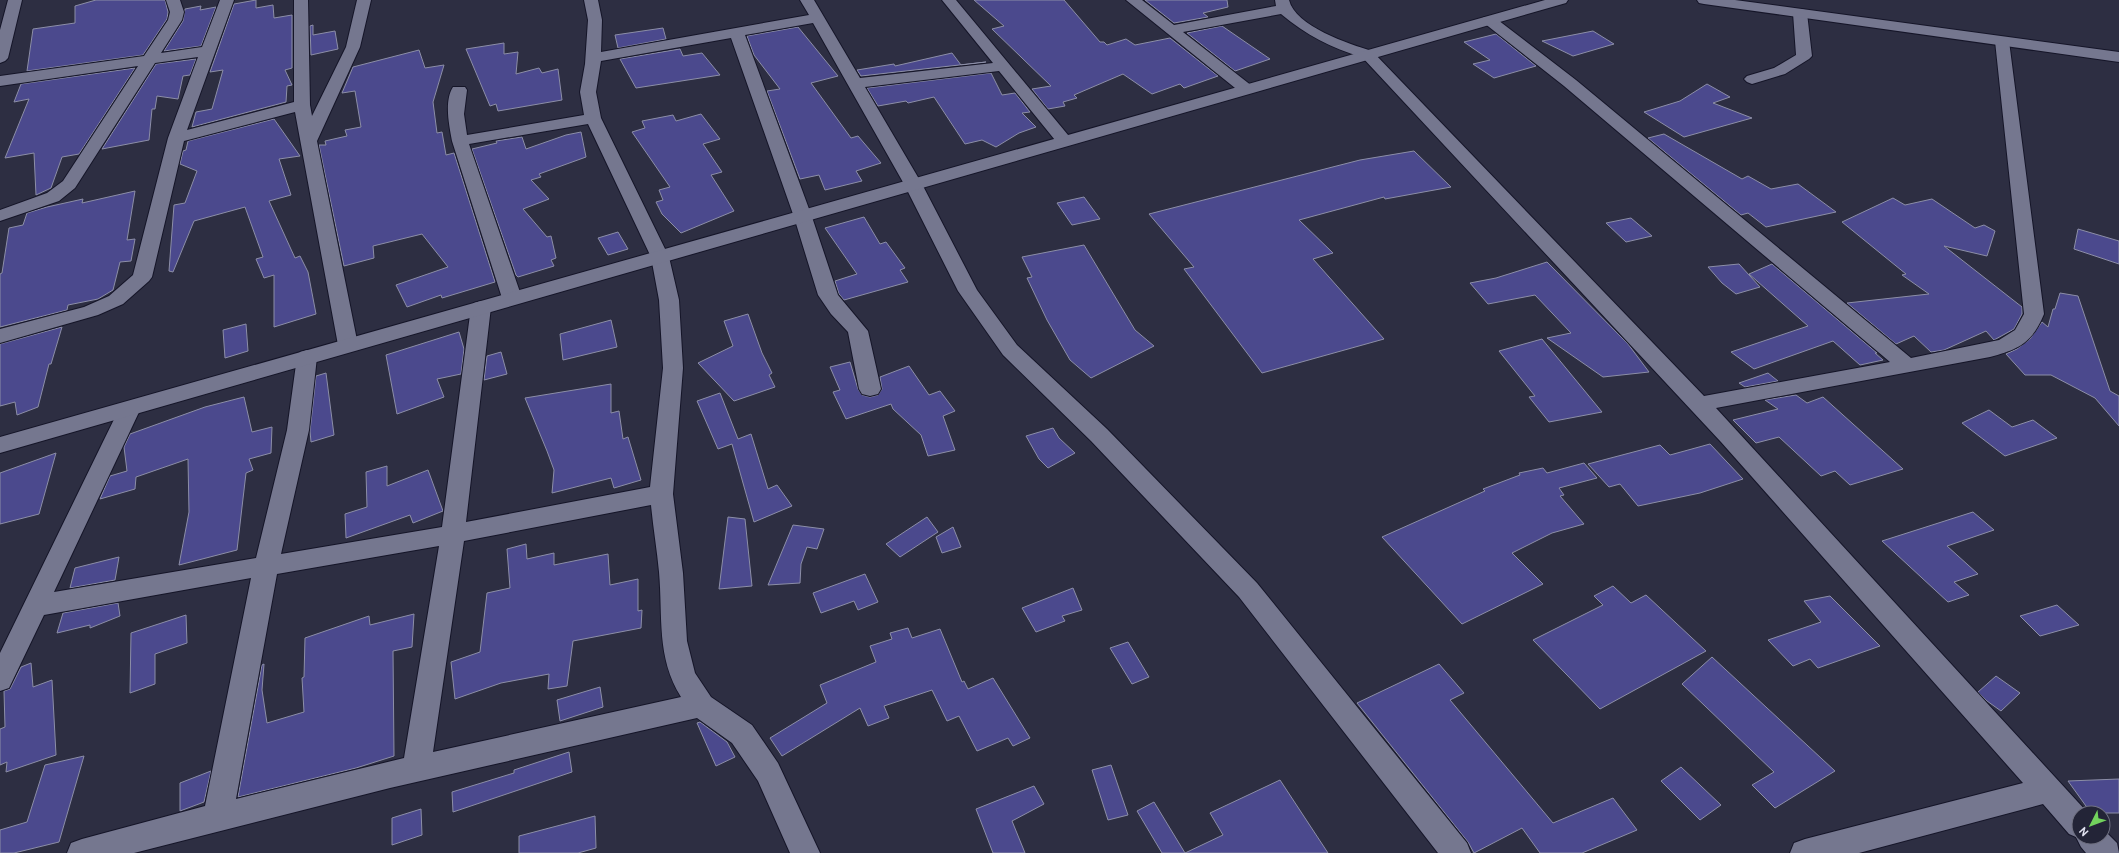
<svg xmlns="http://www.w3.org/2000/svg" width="2119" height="853" font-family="Overpass,sans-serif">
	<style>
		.building { fill: #4b498d; stroke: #8c8ea7 }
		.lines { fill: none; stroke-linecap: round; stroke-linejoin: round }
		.minor-casing { stroke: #151528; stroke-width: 2 }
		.tertiary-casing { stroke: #151528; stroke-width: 2 }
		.minor { fill: #75778f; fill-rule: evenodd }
		.tertiary { fill: #75778f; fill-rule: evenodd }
	</style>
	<rect width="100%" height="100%" fill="#2d2e42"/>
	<path class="building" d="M 96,0 L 165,0 L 168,12 L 167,19 L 143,55 L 27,71 L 33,29 L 75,23 L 75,6 Z
		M 256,0 L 256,8 L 273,5 L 274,18 L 292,15 L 292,68 L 285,70 L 292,85 L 287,86 L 286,102 L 192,127 L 196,112 L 212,109 L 223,70 L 210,72 L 234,4 Z
		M 974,0 L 1064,0 L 1100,42 L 1104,42 L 1107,45 L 1126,39 L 1135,45 L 1170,38 L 1218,76 L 1184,88 L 1180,84 L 1152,94 L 1123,74 L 1074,95 L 1077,98 L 1063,102 L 1065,106 L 1048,109 L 1032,89 L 1051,86 L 992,29 L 1004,26 Z
		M 1145,0 L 1227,0 L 1228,7 L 1203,13 L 1208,17 L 1174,23 Z
		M 201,6 L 200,10 L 216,7 L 201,46 L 164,51 L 183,21 L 185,9 Z
		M 313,25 L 313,35 L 335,31 L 338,49 L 311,55 L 310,26 Z
		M 1222,26 L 1270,59 L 1235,71 L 1187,33 Z
		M 798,27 L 838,76 L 811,83 L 851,138 L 858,136 L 881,163 L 856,171 L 862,181 L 825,190 L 819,175 L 800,179 L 767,91 L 780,89 L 754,55 L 747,36 Z
		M 663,28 L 666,39 L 618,48 L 615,35 Z
		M 1593,31 L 1614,44 L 1573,56 L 1542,41 Z
		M 1496,34 L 1536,66 L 1494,78 L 1473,64 L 1490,60 L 1464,42 Z
		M 504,43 L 504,54 L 518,52 L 516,74 L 539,68 L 542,73 L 558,69 L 562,100 L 498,111 L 496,104 L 490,106 L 466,49 Z
		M 680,49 L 683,56 L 702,53 L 720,75 L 636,88 L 620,59 Z
		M 419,50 L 425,68 L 444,65 L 433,102 L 437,133 L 442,132 L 446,155 L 454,153 L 495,282 L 442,298 L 441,295 L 407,307 L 396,285 L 448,267 L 422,234 L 373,246 L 374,258 L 344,266 L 319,145 L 326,145 L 325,141 L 347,136 L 345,130 L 361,127 L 355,91 L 342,93 L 353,67 Z
		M 952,53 L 961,65 L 986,62 L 861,76 L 857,70 L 894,64 L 895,66 Z
		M 196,59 L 190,75 L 183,76 L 178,99 L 157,96 L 155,109 L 152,109 L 149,140 L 102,149 L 156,64 Z
		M 135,68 L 79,154 L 62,157 L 51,188 L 36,195 L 34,153 L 5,158 L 29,99 L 14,102 L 21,84 Z
		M 991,73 L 1002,95 L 1015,93 L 1030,112 L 1022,113 L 1036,127 L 1019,133 L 996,147 L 982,140 L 965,144 L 934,97 L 908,103 L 906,101 L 878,106 L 867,88 Z
		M 1707,84 L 1730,97 L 1713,103 L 1752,118 L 1684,137 L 1644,112 L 1680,101 Z
		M 701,114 L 720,139 L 703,144 L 722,172 L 711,175 L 734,211 L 681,233 L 662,214 L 656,202 L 663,200 L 659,190 L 670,187 L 632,132 L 645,128 L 642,121 L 673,115 L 676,121 Z
		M 274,119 L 300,156 L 279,159 L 291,195 L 269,201 L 295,258 L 300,256 L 308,272 L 316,314 L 274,327 L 274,275 L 264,278 L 256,259 L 263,257 L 245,207 L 194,221 L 173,272 L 169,271 L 174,205 L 185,203 L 197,171 L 180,164 L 183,151 L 186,150 L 188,141 Z
		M 581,132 L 586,157 L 539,174 L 541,177 L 531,180 L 549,199 L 523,209 L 547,237 L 551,236 L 556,258 L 551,260 L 554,266 L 518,277 L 516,275 L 472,149 L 497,143 L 496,141 L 522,137 L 526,149 L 566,135 Z
		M 1664,134 L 1742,179 L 1748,176 L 1771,189 L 1798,184 L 1836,212 L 1766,227 L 1748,213 L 1741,215 L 1648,138 Z
		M 1414,151 L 1451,187 L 1385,199 L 1384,197 L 1299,220 L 1333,253 L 1313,259 L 1384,339 L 1262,373 L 1184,269 L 1194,267 L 1149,214 L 1360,160 Z
		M 135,191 L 127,240 L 135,239 L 131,261 L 120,262 L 113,290 L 98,299 L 68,305 L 67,310 L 0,327 L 0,274 L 2,273 L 9,228 L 23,225 L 27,213 L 47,207 L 83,199 L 82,203 Z
		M 1084,197 L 1100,219 L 1072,225 L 1057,203 Z
		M 1893,198 L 1905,205 L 1932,199 L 1975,228 L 1984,225 L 1995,231 L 1987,256 L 1944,246 L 2022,307 L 2022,314 L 2014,329 L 1994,340 L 1986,331 L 1944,350 L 1931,352 L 1914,336 L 1896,344 L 1847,303 L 1929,294 L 1902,275 L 1906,274 L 1842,222 Z
		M 864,217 L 880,244 L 886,242 L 905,268 L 900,270 L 908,282 L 844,300 L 839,294 L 835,281 L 857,274 L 825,228 Z
		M 1631,218 L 1652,236 L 1626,242 L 1606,223 Z
		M 2078,229 L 2119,241 L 2119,264 L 2074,249 Z
		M 618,232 L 628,249 L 608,255 L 598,238 Z
		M 1084,245 L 1135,330 L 1154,346 L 1091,378 L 1070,360 L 1047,320 L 1027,278 L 1032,277 L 1022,257 Z
		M 1547,262 L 1628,344 L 1649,372 L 1603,377 L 1547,338 L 1571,333 L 1535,295 L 1488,304 L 1470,283 L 1496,278 Z
		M 1739,264 L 1760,287 L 1736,294 L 1722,283 L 1708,267 Z
		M 1772,264 L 1877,353 L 1875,353 L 1883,360 L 1860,365 L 1833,341 L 1754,369 L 1731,352 L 1808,326 L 1749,274 Z
		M 2060,293 L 2078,296 L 2110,391 L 2119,396 L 2119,426 L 2095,398 L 2051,375 L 2025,375 L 2006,354 L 2017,349 L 2030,339 L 2042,322 L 2048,327 L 2053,309 L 2055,309 Z
		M 748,314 L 762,353 L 772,373 L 769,375 L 775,387 L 734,401 L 698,363 L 733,346 L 724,321 Z
		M 611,320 L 617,347 L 563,360 L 560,334 Z
		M 246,324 L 248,351 L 225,358 L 223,330 Z
		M 62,327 L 51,364 L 49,364 L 38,407 L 17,415 L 15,402 L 0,406 L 0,344 Z
		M 459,332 L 464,349 L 461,374 L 437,379 L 444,397 L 397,414 L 386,355 Z
		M 1542,339 L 1602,412 L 1549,422 L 1529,397 L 1535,396 L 1499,351 Z
		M 501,352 L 507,374 L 484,380 L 487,356 Z
		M 850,362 L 858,389 L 862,395 L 870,397 L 878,395 L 882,389 L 880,377 L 909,366 L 929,395 L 940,391 L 955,411 L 943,416 L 955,450 L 928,456 L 921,435 L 893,409 L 891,404 L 846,419 L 833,392 L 840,390 L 830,367 Z
		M 326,373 L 334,435 L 311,442 L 310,431 L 316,376 Z
		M 1768,373 L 1778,381 L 1745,387 L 1739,383 Z
		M 611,384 L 611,413 L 619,411 L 623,439 L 628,437 L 641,480 L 614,488 L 611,478 L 552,493 L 554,470 L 547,451 L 525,398 Z
		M 720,393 L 738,439 L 751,434 L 768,489 L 777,485 L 792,506 L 754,522 L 732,444 L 718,449 L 697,401 Z
		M 1796,395 L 1807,403 L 1823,397 L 1903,469 L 1850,485 L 1835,471 L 1821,476 L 1779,437 L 1756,443 L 1733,420 L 1778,409 L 1765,400 Z
		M 244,397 L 252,432 L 272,427 L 271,453 L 249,459 L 253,470 L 246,473 L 237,550 L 179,565 L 189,512 L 188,459 L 136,477 L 135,489 L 100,499 L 110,476 L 127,471 L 124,447 L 130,434 L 205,407 Z
		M 1989,410 L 2012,427 L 2033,420 L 2057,438 L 2005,456 L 1962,423 Z
		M 1053,428 L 1059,438 L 1075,453 L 1048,468 L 1039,459 L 1026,436 Z
		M 1710,444 L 1743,479 L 1700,493 L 1638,506 L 1620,484 L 1609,487 L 1588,464 L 1660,445 L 1670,455 Z
		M 56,453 L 39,514 L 0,524 L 0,473 Z
		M 1584,463 L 1597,478 L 1559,488 L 1564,495 L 1560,496 L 1584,524 L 1552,533 L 1512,553 L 1543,584 L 1462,624 L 1382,537 L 1485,491 L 1483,489 L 1520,475 L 1519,473 L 1543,468 L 1547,473 Z
		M 387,466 L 387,486 L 428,470 L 443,511 L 413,523 L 410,515 L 346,538 L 345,514 L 367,507 L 366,472 Z
		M 1973,512 L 1994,530 L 1947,546 L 1978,574 L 1954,582 L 1969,595 L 1948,602 L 1882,541 Z
		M 728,517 L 745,519 L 752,586 L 719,589 Z
		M 927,517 L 938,532 L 900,557 L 886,544 Z
		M 793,525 L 824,529 L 817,549 L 807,547 L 801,564 L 800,583 L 768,585 Z
		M 953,527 L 961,547 L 942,553 L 936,537 Z
		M 526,544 L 527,559 L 554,553 L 554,565 L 608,554 L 610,585 L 638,579 L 638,611 L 642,610 L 641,628 L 573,641 L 567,686 L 548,689 L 549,674 L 501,683 L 455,699 L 451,662 L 480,652 L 487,593 L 510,588 L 507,549 Z
		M 119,557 L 115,580 L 70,588 L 75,568 Z
		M 865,574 L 878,602 L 858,610 L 854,601 L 821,613 L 813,593 Z
		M 1613,586 L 1631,603 L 1646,595 L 1706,651 L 1600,709 L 1533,640 L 1603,605 L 1594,596 Z
		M 1073,588 L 1082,610 L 1062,616 L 1065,621 L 1036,632 L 1022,608 Z
		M 1830,596 L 1880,646 L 1818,668 L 1810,659 L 1793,666 L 1768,640 L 1821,622 L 1804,601 Z
		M 118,603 L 120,616 L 90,628 L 90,625 L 57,633 L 63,613 Z
		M 2057,605 L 2079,625 L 2040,636 L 2020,616 Z
		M 414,614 L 412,647 L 393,651 L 394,756 L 356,768 L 238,797 L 262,665 L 264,664 L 262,690 L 267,723 L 304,712 L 302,678 L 304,677 L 305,638 L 369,616 L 370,625 Z
		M 186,615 L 187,643 L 155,654 L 155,684 L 130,693 L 131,633 Z
		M 908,628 L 912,638 L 940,629 L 962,682 L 964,681 L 968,689 L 993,678 L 1030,738 L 1013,746 L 1008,738 L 977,751 L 959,716 L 947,721 L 932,690 L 884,706 L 889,718 L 868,726 L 860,708 L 782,756 L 770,738 L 827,703 L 820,685 L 876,662 L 870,646 L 892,639 L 890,633 Z
		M 1128,642 L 1149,677 L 1132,684 L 1110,648 Z
		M 1712,657 L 1835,771 L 1775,808 L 1752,785 L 1774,772 L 1682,684 Z
		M 31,663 L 33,687 L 52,680 L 56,755 L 6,772 L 7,762 L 0,765 L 0,729 L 5,727 L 4,691 L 10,689 L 21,667 Z
		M 1439,664 L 1464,693 L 1450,700 L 1553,823 L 1613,798 L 1637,830 L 1582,853 L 1540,853 L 1522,828 L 1474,853 L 1468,842 L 1357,703 Z
		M 1996,676 L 2020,693 L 2001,711 L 1987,701 L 1978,692 Z
		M 600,687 L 603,707 L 560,721 L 557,700 Z
		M 700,722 L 727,742 L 735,757 L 716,766 L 697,723 Z
		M 569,752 L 572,772 L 453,812 L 452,792 L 514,773 L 514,770 Z
		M 84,756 L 59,842 L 14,853 L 0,853 L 0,830 L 27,822 L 45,765 Z
		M 1111,765 L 1128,815 L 1108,820 L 1092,770 Z
		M 1681,767 L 1721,805 L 1700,820 L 1661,781 Z
		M 211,771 L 204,802 L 180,811 L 180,783 Z
		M 2119,779 L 2119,813 L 2091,813 L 2068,781 Z
		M 1280,780 L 1328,853 L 1185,853 L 1223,835 L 1210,813 Z
		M 1034,786 L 1044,804 L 1012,821 L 1025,853 L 993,853 L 976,809 Z
		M 1154,802 L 1185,853 L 1162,853 L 1137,811 Z
		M 421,809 L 422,835 L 392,845 L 392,818 Z
		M 595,816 L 596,848 L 578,853 L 519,853 L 519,836 Z"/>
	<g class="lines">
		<defs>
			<path id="minor" d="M 8,0 L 22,0 L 8,58 L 5,61 L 0,63 L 0,30 Z
				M 166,0 L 180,0 L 184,12 L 182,20 L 161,53 L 202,47 L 220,0 L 234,0 L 187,130 L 294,102 L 294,0 L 308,0 L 310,105 L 312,116 L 346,47 L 357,0 L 371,0 L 360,47 L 317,141 L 358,345 L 355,350 L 348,352 L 341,350 L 338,345 L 295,112 L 184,141 L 152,277 L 149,281 L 123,304 L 98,315 L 0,343 L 0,329 L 84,307 L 109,296 L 133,275 L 168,138 L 198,57 L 155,63 L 75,188 L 59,201 L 0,221 L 0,210 L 47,193 L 63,181 L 138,66 L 0,86 L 0,76 L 144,56 L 168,20 L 170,12 Z
				M 584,0 L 598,0 L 602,20 L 601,52 L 809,15 L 800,0 L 814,0 L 860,78 L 993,63 L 942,0 L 956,0 L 1073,141 L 1071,145 L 1059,145 L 999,71 L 865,87 L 922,184 L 977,290 L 1017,345 L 1107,429 L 1257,583 L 1467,843 L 1471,853 L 1438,853 L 1239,597 L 1091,441 L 1003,355 L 958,291 L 904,184 L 813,23 L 745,35 L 812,217 L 838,295 L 868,331 L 881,389 L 878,394 L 870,396 L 862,394 L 859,389 L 848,332 L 831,314 L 818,295 L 794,217 L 731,38 L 601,61 L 596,92 L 601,118 L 669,257 L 679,300 L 683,368 L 673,494 L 683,573 L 687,641 L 695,673 L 711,697 L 752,725 L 778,763 L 820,853 L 790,853 L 758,781 L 732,743 L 697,718 L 390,788 L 134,853 L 67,853 L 71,843 L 82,839 L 205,806 L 251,578 L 44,615 L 9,688 L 0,691 L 0,653 L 121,405 L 129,402 L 137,405 L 140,410 L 54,592 L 256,558 L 287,430 L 297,357 L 300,352 L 307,350 L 314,352 L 317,357 L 309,430 L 281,554 L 442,527 L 471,307 L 474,303 L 481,301 L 488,303 L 491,307 L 466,522 L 650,487 L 663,368 L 659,300 L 651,257 L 588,124 L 469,144 L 522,298 L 519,302 L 512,304 L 505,302 L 502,298 L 452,141 C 449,125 444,101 453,87 L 465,87 L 467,90 L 464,114 L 467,135 L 584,115 L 580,92 L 585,64 L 588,20 ZM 651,505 C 653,527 657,550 659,572 C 663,617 656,657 681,697 L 433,752 L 464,541 ZM 439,546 L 404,758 L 236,799 L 277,574 Z
				M 1126,0 L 1142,0 L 1174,25 L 1276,6 L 1275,0 L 1289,0 C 1295,26 1349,44 1372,51 L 1704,396 L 1890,362 L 1564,86 L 1484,23 L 1482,20 L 1484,17 L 1494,17 L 1576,80 L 1911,358 L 1999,340 L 2015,330 L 2024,314 L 1995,41 L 1997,38 L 2007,38 L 2009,41 L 2044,314 C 2032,343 2019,349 1990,357 L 1716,408 L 2088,813 L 2079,813 L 2079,837 L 2103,837 L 2103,829 L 2117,843 L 2119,853 L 2086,853 L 2081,847 L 2076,837 L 2069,834 L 2043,804 L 1859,853 L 1790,853 L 1794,843 L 1805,839 L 2023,783 L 1721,442 L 1362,57 C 1331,48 1306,35 1281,14 L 1183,32 L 1252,86 L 1254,89 L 1252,92 L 1240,92 Z
				M 1800,9 L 1805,10 L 1807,13 L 1812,56 L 1809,59 L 1785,74 L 1752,84 L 1747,82 L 1744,79 L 1747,76 L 1774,68 L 1796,55 L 1793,13 L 1795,10 Z"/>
			<path id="tertiary" d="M 1545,0 L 1568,0 L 1566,3 L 0,453 L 0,437 Z
				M 1697,0 L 1735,0 L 2119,52 L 2119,62 L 1704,4 L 1699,3 Z"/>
		</defs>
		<use href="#minor" class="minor-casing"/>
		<use href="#tertiary" class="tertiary-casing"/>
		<use href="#minor" class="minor"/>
		<use href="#tertiary" class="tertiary"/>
	</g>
	<g transform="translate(2091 825) rotate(228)"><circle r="19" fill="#232437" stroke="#707182"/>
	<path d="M0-3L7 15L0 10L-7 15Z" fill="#72d25d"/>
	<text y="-6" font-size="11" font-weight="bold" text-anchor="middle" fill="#e3e4f2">N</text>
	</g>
</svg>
